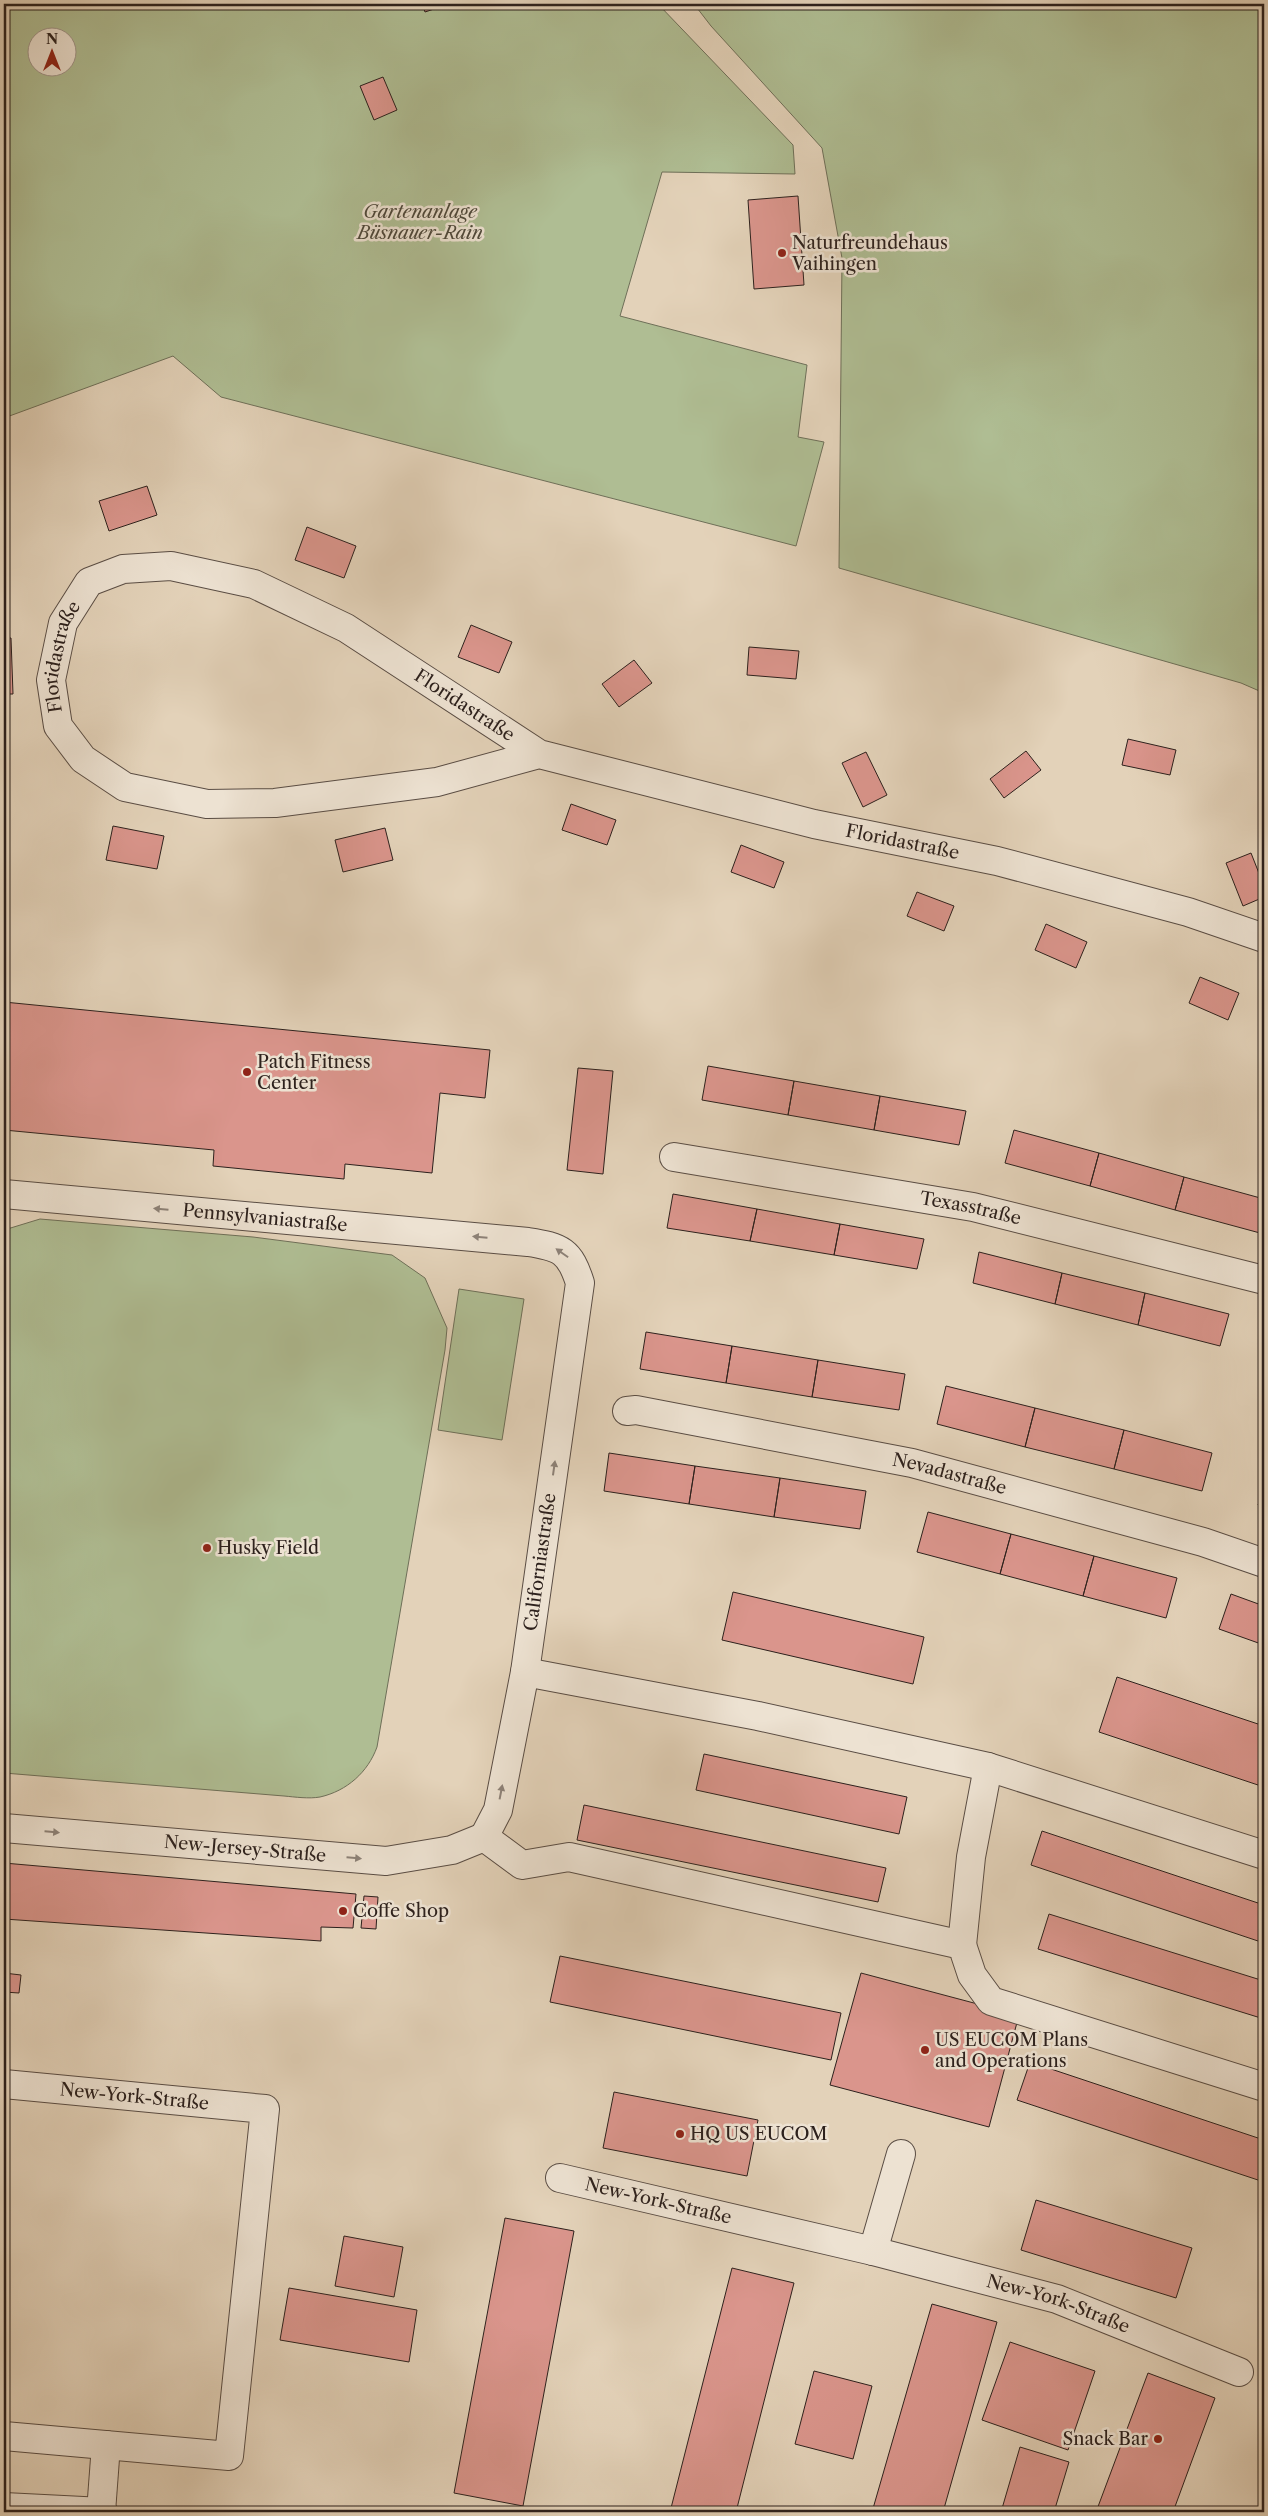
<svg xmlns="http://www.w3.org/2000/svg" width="1268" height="2516" font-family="'Libre Caslon Text',serif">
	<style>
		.green { fill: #afbd93; stroke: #6e6f58; fill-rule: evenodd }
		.building { fill: #da958c; stroke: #2d211d }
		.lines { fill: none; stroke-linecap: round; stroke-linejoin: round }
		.minor-casing { stroke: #5a4d44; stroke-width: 30 }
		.minor { stroke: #ede2d2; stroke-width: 28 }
		.oneway { fill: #8d8278 }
		.poi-dot { fill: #8f2418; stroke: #ede2d2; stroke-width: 2 }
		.labels { text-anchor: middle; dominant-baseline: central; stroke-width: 5; stroke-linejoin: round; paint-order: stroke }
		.park-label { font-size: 18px; font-style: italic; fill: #4e483a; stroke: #ede2d2 }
		.poi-label { font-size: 18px; fill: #2d211d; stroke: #ede2d2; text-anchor: start }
		.street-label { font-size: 18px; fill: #2d211d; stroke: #ede2d2 }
	</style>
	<rect width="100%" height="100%" fill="#e3d2b9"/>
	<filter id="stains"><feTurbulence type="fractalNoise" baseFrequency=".004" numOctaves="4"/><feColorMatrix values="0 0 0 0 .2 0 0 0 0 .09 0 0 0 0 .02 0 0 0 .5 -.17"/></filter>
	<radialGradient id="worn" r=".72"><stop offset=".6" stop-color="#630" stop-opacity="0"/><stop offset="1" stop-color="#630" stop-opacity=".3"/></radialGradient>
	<path class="green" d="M 4,4 L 658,4 L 793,145 L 795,174 L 662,172 L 620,316 L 807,365 L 798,437 L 824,442 L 796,546 L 221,397 L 173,356 L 4,418 ZM 38,38 L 68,38 L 68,68 L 38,68 Z
		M 694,4 L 1264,4 L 1264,693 L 1241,683 L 839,568 L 842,258 L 822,148 L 711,26 Z
		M 40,1219 L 253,1237 L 392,1255 L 425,1278 L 447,1328 L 445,1350 L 377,1747 C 368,1772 347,1791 320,1797 C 309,1799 295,1797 284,1796 L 4,1773 L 4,1230 Z
		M 459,1289 L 524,1299 L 502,1440 L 438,1430 Z"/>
	<path class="building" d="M 422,4 L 449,4 L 425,12 Z
		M 383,77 L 397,110 L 374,120 L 360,86 Z
		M 798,196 L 804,285 L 754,289 L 748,200 Z
		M 147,486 L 157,515 L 109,531 L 99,501 Z
		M 307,527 L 356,546 L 344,578 L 295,560 Z
		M 471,625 L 512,642 L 499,673 L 458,657 Z
		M 4,638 L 11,638 L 13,694 L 4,694 Z
		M 749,647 L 799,651 L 796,679 L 747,675 Z
		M 634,660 L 652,683 L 619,707 L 602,684 Z
		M 1128,739 L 1176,750 L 1170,775 L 1122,765 Z
		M 1026,751 L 1041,770 L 1004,798 L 990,779 Z
		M 866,752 L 887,795 L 863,807 L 842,763 Z
		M 571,804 L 616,820 L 607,845 L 562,830 Z
		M 113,826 L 164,836 L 157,869 L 106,860 Z
		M 385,828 L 393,860 L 343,872 L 335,840 Z
		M 741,845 L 784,862 L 774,888 L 731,872 Z
		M 1251,853 L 1264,886 L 1264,897 L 1243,906 L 1226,863 Z
		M 917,892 L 954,906 L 944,931 L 907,916 Z
		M 1046,924 L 1087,942 L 1076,968 L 1035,950 Z
		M 1200,977 L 1239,993 L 1228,1020 L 1189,1003 Z
		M 4,1002 L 490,1050 L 485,1098 L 440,1093 L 432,1173 L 345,1164 L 344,1179 L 213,1166 L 214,1150 L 4,1130 L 4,1096 L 8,1050 L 4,1049 Z
		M 708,1066 L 794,1081 L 788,1115 L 702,1100 Z
		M 578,1068 L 613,1071 L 603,1174 L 567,1170 Z
		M 794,1081 L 880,1096 L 874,1130 L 788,1115 Z
		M 880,1096 L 966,1111 L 959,1145 L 874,1130 Z
		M 1014,1130 L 1099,1153 L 1090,1186 L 1005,1163 Z
		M 1099,1153 L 1184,1177 L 1175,1210 L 1090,1186 Z
		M 1184,1177 L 1264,1199 L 1264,1217 L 1260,1233 L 1175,1210 Z
		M 673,1194 L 757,1209 L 750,1241 L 667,1228 Z
		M 757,1209 L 840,1224 L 834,1255 L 750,1241 Z
		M 840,1224 L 924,1239 L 917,1269 L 834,1255 Z
		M 979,1252 L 1062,1273 L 1055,1304 L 973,1283 Z
		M 1062,1273 L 1145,1293 L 1138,1325 L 1055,1304 Z
		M 1145,1293 L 1229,1314 L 1220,1346 L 1138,1325 Z
		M 646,1332 L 732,1346 L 726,1383 L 640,1369 Z
		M 732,1346 L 818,1360 L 812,1397 L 726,1383 Z
		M 818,1360 L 905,1374 L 899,1410 L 812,1397 Z
		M 946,1386 L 1035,1408 L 1025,1447 L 937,1424 Z
		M 1035,1408 L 1124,1430 L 1114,1469 L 1025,1447 Z
		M 1124,1430 L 1212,1453 L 1202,1491 L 1114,1469 Z
		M 609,1453 L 695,1466 L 689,1504 L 604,1491 Z
		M 695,1466 L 780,1478 L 774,1517 L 689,1504 Z
		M 780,1478 L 866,1491 L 860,1529 L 774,1517 Z
		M 1264,1489 L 1264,1507 L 1258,1505 Z
		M 928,1512 L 1011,1534 L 1000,1574 L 917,1552 Z
		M 1011,1534 L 1094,1556 L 1083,1596 L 1000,1574 Z
		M 1094,1556 L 1177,1578 L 1166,1618 L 1083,1596 Z
		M 733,1592 L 924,1637 L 913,1684 L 722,1640 Z
		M 1231,1594 L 1264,1606 L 1264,1645 L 1219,1629 Z
		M 1117,1677 L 1264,1726 L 1264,1787 L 1099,1732 Z
		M 704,1754 L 907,1797 L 899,1834 L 696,1790 Z
		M 584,1805 L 886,1868 L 878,1902 L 577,1840 Z
		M 1042,1831 L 1264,1905 L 1264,1943 L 1031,1865 Z
		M 4,1863 L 356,1894 L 353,1928 L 321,1927 L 321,1941 L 4,1919 Z
		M 364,1896 L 378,1897 L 376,1929 L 361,1928 Z
		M 1049,1914 L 1264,1981 L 1264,2019 L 1038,1949 Z
		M 560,1956 L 841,2013 L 831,2060 L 550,2002 Z
		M 4,1973 L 21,1975 L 19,1993 L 4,1992 Z
		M 861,1973 L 1019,2015 L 989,2127 L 830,2085 Z
		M 1030,2062 L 1264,2140 L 1264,2182 L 1017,2100 Z
		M 614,2092 L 758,2120 L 747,2176 L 603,2148 Z
		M 1036,2200 L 1192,2248 L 1176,2298 L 1021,2250 Z
		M 505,2218 L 574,2231 L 523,2506 L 454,2493 Z
		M 344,2236 L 403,2247 L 394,2297 L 335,2286 Z
		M 732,2268 L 794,2283 L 736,2512 L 670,2512 Z
		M 289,2288 L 417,2310 L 409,2362 L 280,2340 Z
		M 932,2304 L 997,2322 L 943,2512 L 872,2512 Z
		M 1010,2342 L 1095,2371 L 1068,2450 L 982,2420 Z
		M 814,2371 L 872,2386 L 853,2459 L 795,2444 Z
		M 1148,2373 L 1215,2398 L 1173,2512 L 1096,2512 Z
		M 1020,2447 L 1069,2462 L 1054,2512 L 1001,2512 Z"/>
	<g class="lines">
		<defs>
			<g id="minor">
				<path id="s1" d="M 539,754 L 437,782 L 275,803 L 207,804 L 125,787 L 83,759 L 58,726 L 51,680 L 63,623 L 89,582 L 123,569 L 171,566 L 254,584 L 346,628 L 539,754 L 814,824 L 997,861 L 1188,912 L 1264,938"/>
				<path id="s2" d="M 674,1157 L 973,1207 L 1264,1280"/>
				<path id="s3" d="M 4,1194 L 528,1242 C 561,1247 570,1251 580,1283 L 525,1672 L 498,1810 L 484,1837"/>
				<path id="s4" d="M 627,1411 L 636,1410 L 912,1463 L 1203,1542 L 1264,1563"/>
				<path d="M 525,1672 L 758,1716 L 988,1767 L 1264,1855"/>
				<path id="s5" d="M 4,1828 L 386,1861 L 452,1850 L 484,1837"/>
				<path d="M 484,1837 L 522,1865 L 569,1857 L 962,1945 L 972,1975 L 991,2001 L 1264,2087"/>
				<path d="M 962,1945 L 971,1857 L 988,1767"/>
				<path id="s6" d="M 4,2084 L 265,2109 L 229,2456 L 4,2436"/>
				<path id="s7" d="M 560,2178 L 873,2251 L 1057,2299 L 1239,2372"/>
				<path d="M 873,2251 L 901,2154"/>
				<path d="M 4,2507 L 103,2512"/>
				<path d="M 101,2512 L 106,2445"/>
			</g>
		</defs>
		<use href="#minor" class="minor-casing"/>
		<use href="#minor" class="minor"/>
	</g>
	<defs><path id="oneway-solid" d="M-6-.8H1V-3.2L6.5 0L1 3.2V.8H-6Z" transform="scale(1.25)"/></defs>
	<g class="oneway">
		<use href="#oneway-solid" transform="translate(161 1209) rotate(-175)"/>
		<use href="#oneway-solid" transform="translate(480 1237) rotate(-175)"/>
		<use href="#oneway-solid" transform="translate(562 1253) rotate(-145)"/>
		<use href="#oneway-solid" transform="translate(554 1468) rotate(-82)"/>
		<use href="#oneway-solid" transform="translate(501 1792) rotate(-79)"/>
		<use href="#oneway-solid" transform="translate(52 1832) rotate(5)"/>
		<use href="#oneway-solid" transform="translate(354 1858) rotate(5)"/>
	</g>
	<g class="poi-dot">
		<circle cx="782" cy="253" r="5"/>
		<circle cx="247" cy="1072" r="5"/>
		<circle cx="207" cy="1548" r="5"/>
		<circle cx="343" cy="1911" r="5"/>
		<circle cx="925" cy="2050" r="5"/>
		<circle cx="680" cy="2134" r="5"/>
		<circle cx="1158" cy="2439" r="5"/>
	</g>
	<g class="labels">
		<g class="park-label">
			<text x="420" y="212">Gartenanlage<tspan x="420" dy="21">Büsnauer-Rain</tspan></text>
		</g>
		<g class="poi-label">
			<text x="792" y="243">Naturfreundehaus<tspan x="792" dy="21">Vaihingen</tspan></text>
			<text x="257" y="1062">Patch Fitness<tspan x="257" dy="21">Center</tspan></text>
			<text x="217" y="1548">Husky Field</text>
			<text x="353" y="1911">Coffe Shop</text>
			<text x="935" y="2040">US EUCOM Plans<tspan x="935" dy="21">and Operations</tspan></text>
			<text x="690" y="2134">HQ US EUCOM</text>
			<text x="1148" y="2439" text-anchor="end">Snack Bar</text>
		</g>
		<g class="street-label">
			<text stroke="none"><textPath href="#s1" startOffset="584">Floridastraße</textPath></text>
			<text stroke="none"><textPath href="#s1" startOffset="1079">Floridastraße</textPath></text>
			<text stroke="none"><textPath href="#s1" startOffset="1542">Floridastraße</textPath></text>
			<text stroke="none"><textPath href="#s2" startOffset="301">Texasstraße</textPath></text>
			<text stroke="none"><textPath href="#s3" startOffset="262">Pennsylvaniastraße</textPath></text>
			<text stroke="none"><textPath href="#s4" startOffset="329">Nevadastraße</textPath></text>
			<text transform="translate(540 1562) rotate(-82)">Californiastraße</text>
			<text stroke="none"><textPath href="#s5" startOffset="242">New-Jersey-Straße</textPath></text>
			<text stroke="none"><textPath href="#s6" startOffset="131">New-York-Straße</textPath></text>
			<text stroke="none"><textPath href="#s7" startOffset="101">New-York-Straße</textPath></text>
			<text stroke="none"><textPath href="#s7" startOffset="514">New-York-Straße</textPath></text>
		</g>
	</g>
	<rect width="1268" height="2516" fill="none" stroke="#e3d2b9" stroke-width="20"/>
	<rect x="5" y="5" width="1258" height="2506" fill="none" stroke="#2d211d" stroke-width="2.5"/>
	<rect x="10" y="10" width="1248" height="2496" fill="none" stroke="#2d211d"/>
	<g transform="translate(52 52)"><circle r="24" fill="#ede2d2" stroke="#a0958a"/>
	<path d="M0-4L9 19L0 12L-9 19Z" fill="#8f2418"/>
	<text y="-8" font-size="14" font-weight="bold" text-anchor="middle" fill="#2d211d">N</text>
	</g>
	<rect width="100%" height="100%" filter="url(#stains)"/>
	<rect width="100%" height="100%" fill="url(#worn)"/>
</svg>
